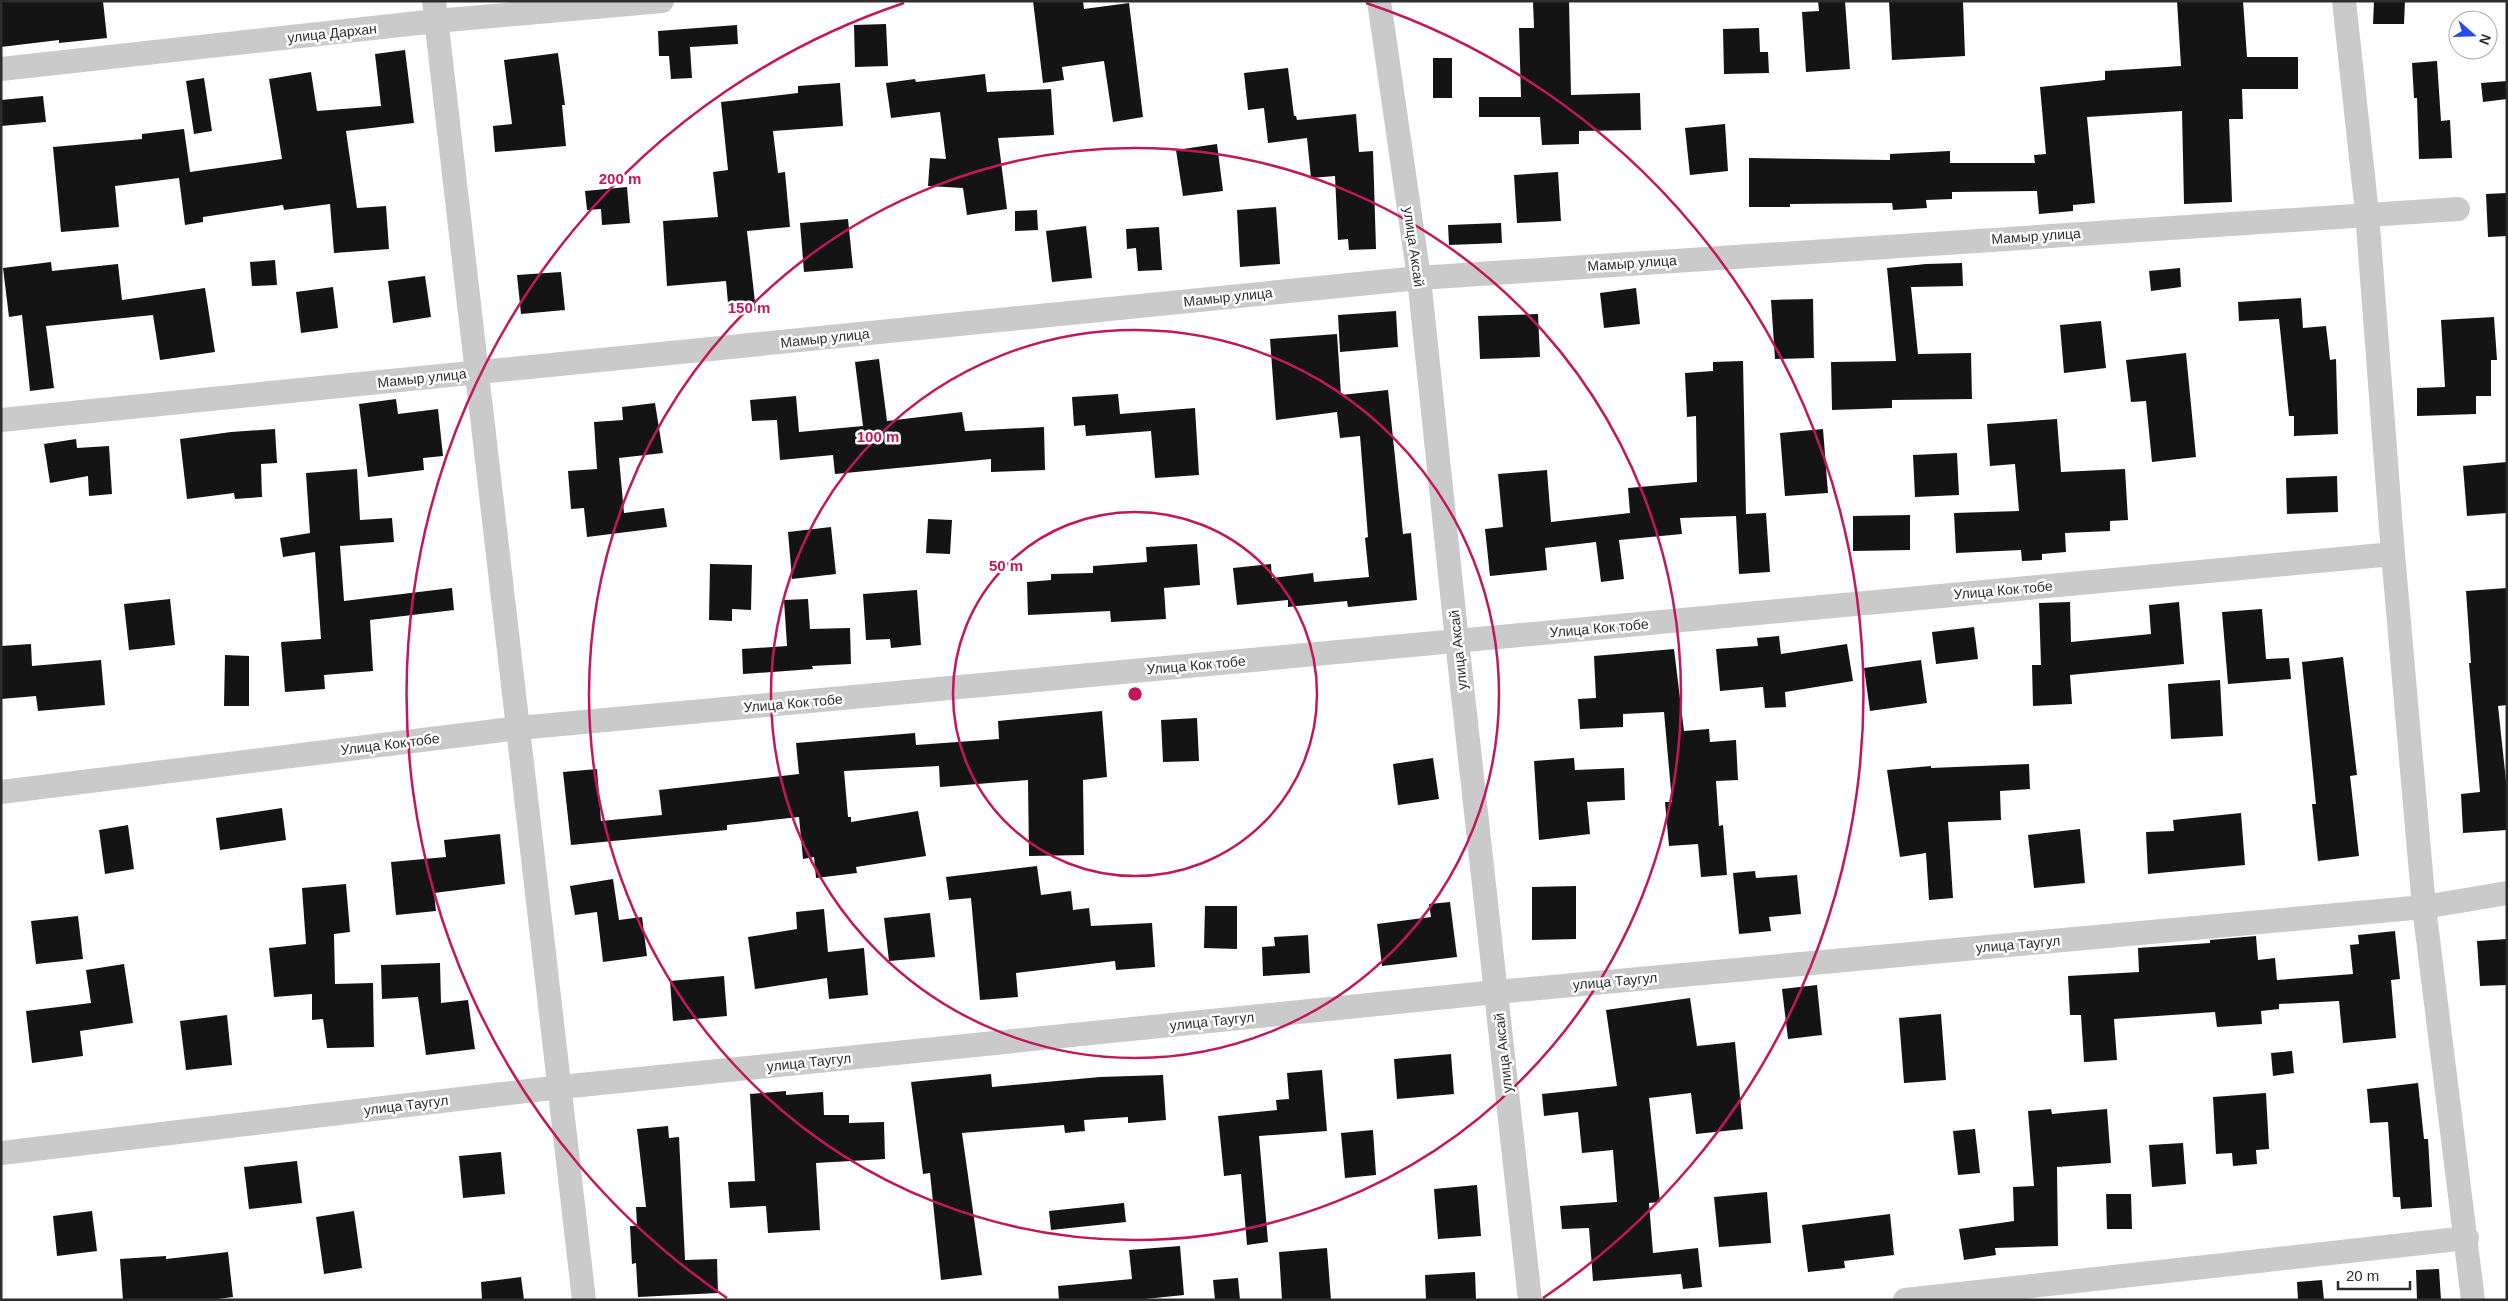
<svg xmlns="http://www.w3.org/2000/svg" width="2508" height="1301" font-family="Helvetica,sans-serif">
	<style>
		.building { fill: #141414 }
		.lines { fill: none; stroke-linecap: round; stroke-linejoin: round }
		.street { stroke: #cacaca; stroke-width: 24 }
		.ring { fill: none; stroke: #c2185b; stroke-width: 2.5 }
		.labels { text-anchor: middle; dominant-baseline: central; stroke-width: 5; stroke-linejoin: round; paint-order: stroke }
		.street-label { font-size: 14px; fill: #2d2d2d; stroke: #fff }
		.centre { fill: #c2185b; stroke: #fff; stroke-width: 2.5 }
		.ring-label { font-size: 15px; text-anchor: middle; font-weight: bold; fill: #c2185b; stroke: #fff; stroke-width: 5; stroke-linejoin: round; paint-order: stroke }
	</style>
	<rect width="100%" height="100%" fill="#fff"/>
	<path class="building" d="M 1,1 L 103,1 L 107,38 L 59,43 L 59,40 L 1,47 Z
		M 1033,1 L 1083,1 L 1084,9 L 1129,3 L 1143,117 L 1113,122 L 1104,61 L 1062,67 L 1064,80 L 1043,83 Z
		M 1533,1 L 1569,1 L 1571,95 L 1640,93 L 1641,130 L 1579,131 L 1579,144 L 1542,145 L 1540,117 L 1479,117 L 1479,97 L 1521,97 L 1519,28 L 1534,28 Z
		M 1818,1 L 1845,1 L 1850,69 L 1806,72 L 1802,12 L 1819,11 Z
		M 1889,1 L 1963,1 L 1965,56 L 1892,60 Z
		M 2177,1 L 2243,1 L 2247,57 L 2298,57 L 2298,89 L 2242,89 L 2243,119 L 2229,119 L 2232,202 L 2184,204 L 2182,111 L 2087,117 L 2095,203 L 2073,205 L 2073,211 L 2039,214 L 2037,191 L 1952,192 L 1952,199 L 1926,200 L 1927,208 L 1893,210 L 1892,203 L 1790,204 L 1790,207 L 1749,207 L 1749,158 L 1890,160 L 1890,154 L 1950,151 L 1950,163 L 2035,163 L 2034,155 L 2046,154 L 2040,87 L 2105,80 L 2105,71 L 2181,66 Z
		M 2374,1 L 2405,1 L 2404,24 L 2373,24 Z
		M 886,24 L 888,66 L 855,67 L 854,25 Z
		M 737,25 L 738,44 L 690,47 L 692,78 L 671,79 L 669,56 L 659,56 L 658,31 Z
		M 1759,28 L 1760,52 L 1768,52 L 1769,73 L 1724,74 L 1723,29 Z
		M 405,50 L 414,123 L 346,131 L 357,208 L 386,206 L 389,249 L 334,253 L 330,204 L 284,210 L 283,205 L 203,217 L 203,222 L 185,225 L 179,178 L 115,186 L 119,227 L 61,232 L 53,147 L 142,139 L 142,134 L 184,129 L 190,172 L 282,159 L 269,79 L 311,72 L 317,111 L 381,106 L 375,54 Z
		M 558,53 L 565,105 L 562,105 L 566,146 L 495,152 L 493,126 L 512,124 L 504,60 Z
		M 1433,58 L 1452,58 L 1452,98 L 1433,98 Z
		M 2437,61 L 2441,121 L 2450,120 L 2452,158 L 2419,159 L 2417,98 L 2414,98 L 2412,63 Z
		M 1288,68 L 1294,116 L 1296,116 L 1297,120 L 1356,114 L 1359,152 L 1373,151 L 1376,249 L 1349,250 L 1348,239 L 1338,240 L 1335,176 L 1311,178 L 1307,138 L 1268,143 L 1264,108 L 1248,110 L 1244,73 Z
		M 985,74 L 987,92 L 1051,89 L 1054,135 L 998,138 L 1007,209 L 967,215 L 963,188 L 928,186 L 930,158 L 946,159 L 940,112 L 891,118 L 886,83 L 915,79 L 916,82 Z
		M 204,78 L 212,131 L 194,134 L 186,81 Z
		M 2507,81 L 2507,99 L 2483,102 L 2481,83 Z
		M 840,83 L 843,126 L 773,131 L 778,173 L 785,172 L 790,227 L 747,231 L 756,311 L 729,314 L 726,281 L 667,286 L 663,221 L 718,217 L 713,172 L 728,170 L 721,102 L 798,93 L 798,86 Z
		M 43,96 L 46,122 L 1,126 L 1,100 Z
		M 1725,124 L 1728,171 L 1690,175 L 1685,128 Z
		M 1217,144 L 1223,191 L 1183,196 L 1176,150 Z
		M 1558,172 L 1561,221 L 1517,223 L 1514,175 Z
		M 627,187 L 630,223 L 602,225 L 601,209 L 587,210 L 585,191 Z
		M 2507,193 L 2507,236 L 2488,237 L 2486,194 Z
		M 1276,207 L 1280,264 L 1240,267 L 1237,210 Z
		M 1037,210 L 1038,230 L 1015,231 L 1015,211 Z
		M 848,219 L 853,268 L 804,272 L 800,223 Z
		M 1501,223 L 1502,243 L 1449,245 L 1448,225 Z
		M 1086,226 L 1092,278 L 1052,282 L 1046,231 Z
		M 1159,227 L 1162,270 L 1138,271 L 1136,248 L 1127,249 L 1126,229 Z
		M 275,260 L 277,285 L 252,286 L 250,262 Z
		M 51,262 L 52,271 L 118,264 L 122,300 L 205,288 L 215,352 L 160,360 L 153,315 L 46,326 L 54,388 L 30,391 L 22,315 L 9,317 L 3,268 Z
		M 1962,263 L 1963,286 L 1911,287 L 1918,354 L 1971,353 L 1972,399 L 1892,400 L 1892,408 L 1832,410 L 1831,362 L 1896,361 L 1887,268 L 1926,264 Z
		M 2180,268 L 2181,287 L 2151,291 L 2149,271 Z
		M 561,272 L 565,310 L 521,314 L 517,275 Z
		M 425,276 L 431,317 L 393,323 L 388,281 Z
		M 333,287 L 338,328 L 301,333 L 296,292 Z
		M 1636,288 L 1640,324 L 1604,328 L 1600,293 Z
		M 2301,298 L 2303,328 L 2326,326 L 2330,360 L 2336,359 L 2338,434 L 2294,436 L 2294,416 L 2289,416 L 2279,319 L 2239,321 L 2238,302 Z
		M 1813,299 L 1814,358 L 1775,359 L 1771,300 Z
		M 1396,311 L 1398,347 L 1340,352 L 1338,315 Z
		M 1538,314 L 1540,357 L 1480,359 L 1478,316 Z
		M 2494,317 L 2497,360 L 2491,360 L 2491,396 L 2476,396 L 2476,414 L 2417,416 L 2417,388 L 2445,387 L 2441,320 Z
		M 2101,321 L 2106,368 L 2064,373 L 2060,325 Z
		M 1337,334 L 1341,395 L 1388,390 L 1403,534 L 1411,533 L 1417,600 L 1348,607 L 1347,601 L 1288,607 L 1288,600 L 1237,605 L 1233,568 L 1271,564 L 1272,578 L 1313,573 L 1314,582 L 1369,577 L 1365,538 L 1368,537 L 1360,436 L 1340,438 L 1337,412 L 1276,420 L 1270,339 Z
		M 2186,353 L 2196,457 L 2152,462 L 2146,401 L 2131,402 L 2126,360 Z
		M 879,359 L 887,421 L 962,412 L 965,431 L 1044,427 L 1045,470 L 991,472 L 991,459 L 835,474 L 833,455 L 780,460 L 777,420 L 752,421 L 750,400 L 796,396 L 799,432 L 863,426 L 855,362 Z
		M 1743,361 L 1746,514 L 1766,513 L 1770,572 L 1739,574 L 1736,516 L 1680,518 L 1682,534 L 1619,540 L 1624,579 L 1601,582 L 1596,542 L 1545,548 L 1547,570 L 1490,576 L 1485,529 L 1503,527 L 1498,474 L 1547,470 L 1551,522 L 1630,513 L 1628,488 L 1697,482 L 1696,416 L 1687,417 L 1685,373 L 1713,371 L 1713,362 Z
		M 1118,394 L 1120,414 L 1195,408 L 1199,475 L 1155,478 L 1151,431 L 1086,436 L 1085,425 L 1074,426 L 1072,397 Z
		M 396,399 L 398,414 L 438,409 L 443,456 L 423,458 L 424,470 L 368,477 L 359,404 Z
		M 655,403 L 663,453 L 619,458 L 624,513 L 664,508 L 667,527 L 587,537 L 584,508 L 571,509 L 568,471 L 597,469 L 594,422 L 623,420 L 622,407 Z
		M 2057,419 L 2061,472 L 2125,469 L 2128,520 L 2110,521 L 2110,531 L 2065,533 L 2066,552 L 2042,554 L 2042,560 L 2022,561 L 2021,550 L 1956,553 L 1954,513 L 2019,511 L 2015,464 L 1990,466 L 1987,424 Z
		M 275,429 L 277,463 L 261,464 L 262,497 L 235,499 L 234,493 L 187,499 L 180,439 L 231,432 Z
		M 1823,429 L 1828,493 L 1785,496 L 1780,433 Z
		M 76,439 L 77,448 L 109,446 L 112,494 L 89,496 L 88,476 L 50,483 L 44,444 Z
		M 1957,453 L 1959,495 L 1915,497 L 1913,455 Z
		M 2507,462 L 2507,513 L 2467,516 L 2463,466 Z
		M 357,469 L 360,520 L 392,518 L 394,542 L 340,546 L 344,601 L 452,588 L 454,610 L 370,620 L 373,671 L 324,675 L 325,689 L 285,692 L 281,642 L 321,639 L 315,552 L 283,557 L 280,538 L 310,533 L 306,473 Z
		M 2337,476 L 2338,512 L 2287,514 L 2286,478 Z
		M 1910,515 L 1910,550 L 1853,551 L 1853,516 Z
		M 928,519 L 952,520 L 950,554 L 926,553 Z
		M 831,527 L 836,574 L 792,579 L 788,532 Z
		M 1197,544 L 1200,585 L 1164,588 L 1166,619 L 1111,622 L 1110,611 L 1028,615 L 1027,582 L 1051,580 L 1051,574 L 1093,573 L 1093,566 L 1147,562 L 1146,547 Z
		M 710,564 L 752,565 L 751,610 L 732,609 L 732,621 L 709,620 Z
		M 2507,588 L 2507,705 L 2498,706 L 2507,790 L 2507,830 L 2463,833 L 2461,794 L 2480,792 L 2469,663 L 2471,663 L 2466,591 Z
		M 917,590 L 921,645 L 891,648 L 890,639 L 866,640 L 863,594 Z
		M 170,599 L 175,645 L 129,650 L 124,604 Z
		M 808,599 L 810,629 L 850,628 L 851,664 L 812,666 L 813,669 L 743,674 L 742,649 L 787,646 L 784,600 Z
		M 2070,602 L 2071,642 L 2151,634 L 2149,605 L 2179,602 L 2184,664 L 2070,675 L 2072,704 L 2033,706 L 2032,665 L 2041,665 L 2039,603 Z
		M 2262,609 L 2266,659 L 2289,658 L 2291,679 L 2228,684 L 2222,612 Z
		M 1974,627 L 1978,659 L 1936,664 L 1932,632 Z
		M 1779,636 L 1781,654 L 1847,644 L 1853,681 L 1785,692 L 1786,707 L 1765,708 L 1763,687 L 1720,691 L 1716,649 L 1758,646 L 1757,638 Z
		M 31,644 L 32,666 L 101,660 L 105,705 L 38,711 L 36,696 L 1,699 L 1,646 Z
		M 1674,649 L 1684,731 L 1709,729 L 1710,742 L 1736,740 L 1738,780 L 1716,781 L 1719,826 L 1723,825 L 1727,875 L 1701,877 L 1698,844 L 1669,846 L 1665,802 L 1672,802 L 1664,712 L 1623,714 L 1623,727 L 1580,729 L 1578,699 L 1596,698 L 1594,656 Z
		M 225,655 L 249,656 L 249,706 L 224,706 Z
		M 2343,657 L 2357,775 L 2350,776 L 2359,856 L 2318,861 L 2312,804 L 2316,804 L 2302,662 Z
		M 1921,660 L 1927,703 L 1870,711 L 1864,668 Z
		M 2220,680 L 2223,736 L 2171,739 L 2168,684 Z
		M 1102,711 L 1107,777 L 1083,780 L 1084,855 L 1029,856 L 1028,780 L 940,787 L 939,766 L 844,771 L 848,817 L 851,817 L 851,822 L 918,811 L 926,856 L 856,867 L 857,873 L 816,878 L 814,857 L 803,859 L 799,817 L 727,825 L 727,830 L 571,845 L 563,772 L 597,769 L 601,821 L 662,815 L 659,790 L 799,774 L 796,743 L 915,733 L 916,745 L 999,739 L 998,721 Z
		M 1197,718 L 1199,761 L 1163,762 L 1161,720 Z
		M 1433,758 L 1439,799 L 1398,805 L 1393,764 Z
		M 1574,758 L 1575,770 L 1624,768 L 1625,800 L 1587,802 L 1590,834 L 1539,840 L 1534,761 Z
		M 2029,764 L 2030,789 L 2000,791 L 2001,820 L 1948,822 L 1953,898 L 1929,900 L 1926,853 L 1900,857 L 1887,770 L 1931,766 L 1931,768 Z
		M 282,808 L 286,840 L 220,850 L 216,818 Z
		M 2241,813 L 2245,865 L 2148,874 L 2146,832 L 2174,831 L 2173,820 Z
		M 128,825 L 134,869 L 105,874 L 99,830 Z
		M 2080,829 L 2085,883 L 2034,888 L 2028,835 Z
		M 500,834 L 505,884 L 434,893 L 436,911 L 396,915 L 391,862 L 446,857 L 444,840 Z
		M 1037,866 L 1041,895 L 1071,891 L 1073,910 L 1089,908 L 1091,926 L 1152,923 L 1155,967 L 1116,970 L 1115,961 L 1016,973 L 1018,997 L 980,1000 L 971,898 L 949,900 L 946,877 Z
		M 1755,871 L 1756,878 L 1797,875 L 1801,914 L 1769,917 L 1771,931 L 1739,934 L 1733,873 Z
		M 613,879 L 619,920 L 642,917 L 647,956 L 603,962 L 597,912 L 575,915 L 570,886 Z
		M 346,884 L 350,932 L 334,934 L 335,984 L 373,983 L 374,1047 L 327,1048 L 323,1019 L 312,1020 L 312,994 L 274,997 L 269,948 L 306,944 L 302,888 Z
		M 1576,886 L 1576,939 L 1532,940 L 1532,887 Z
		M 1450,902 L 1457,957 L 1382,966 L 1377,924 L 1431,917 L 1429,904 Z
		M 1205,906 L 1237,906 L 1237,949 L 1204,948 Z
		M 824,909 L 828,952 L 864,948 L 868,995 L 829,999 L 827,978 L 755,989 L 748,937 L 797,929 L 796,912 Z
		M 930,913 L 935,957 L 889,961 L 884,918 Z
		M 78,916 L 83,959 L 36,964 L 31,921 Z
		M 2395,931 L 2400,979 L 2391,980 L 2396,1038 L 2343,1043 L 2339,1001 L 2279,1004 L 2279,1009 L 2261,1011 L 2262,1024 L 2217,1027 L 2215,1012 L 2114,1019 L 2117,1060 L 2084,1062 L 2081,1015 L 2070,1015 L 2068,976 L 2139,972 L 2138,948 L 2210,943 L 2210,940 L 2256,936 L 2258,960 L 2275,958 L 2277,980 L 2353,974 L 2350,945 L 2359,944 L 2358,935 Z
		M 1308,935 L 1310,973 L 1263,976 L 1262,947 L 1275,946 L 1274,937 Z
		M 2507,939 L 2507,985 L 2480,986 L 2477,941 Z
		M 440,963 L 441,1003 L 468,1000 L 475,1049 L 426,1055 L 418,997 L 382,999 L 381,965 Z
		M 124,964 L 133,1023 L 80,1031 L 83,1056 L 32,1063 L 26,1011 L 91,1003 L 86,970 Z
		M 724,976 L 727,1016 L 673,1021 L 670,981 Z
		M 1817,985 L 1822,1035 L 1788,1039 L 1782,989 Z
		M 1690,998 L 1697,1046 L 1735,1042 L 1743,1129 L 1696,1134 L 1691,1093 L 1649,1098 L 1660,1202 L 1649,1203 L 1653,1253 L 1698,1248 L 1702,1287 L 1683,1289 L 1681,1274 L 1593,1281 L 1589,1228 L 1562,1229 L 1560,1206 L 1617,1202 L 1613,1150 L 1582,1153 L 1578,1112 L 1544,1116 L 1542,1094 L 1617,1086 L 1606,1010 Z
		M 1941,1014 L 1946,1080 L 1904,1083 L 1899,1018 Z
		M 227,1015 L 232,1065 L 186,1070 L 180,1021 Z
		M 2292,1051 L 2294,1073 L 2273,1076 L 2271,1053 Z
		M 1451,1054 L 1454,1094 L 1397,1099 L 1394,1059 Z
		M 1322,1070 L 1327,1131 L 1259,1136 L 1268,1242 L 1247,1245 L 1241,1174 L 1224,1176 L 1218,1116 L 1277,1110 L 1276,1100 L 1289,1099 L 1287,1073 Z
		M 991,1074 L 992,1087 L 1100,1077 L 1163,1075 L 1166,1120 L 1128,1123 L 1128,1117 L 1084,1120 L 1085,1131 L 1065,1133 L 1064,1125 L 962,1133 L 982,1275 L 941,1280 L 930,1173 L 923,1174 L 911,1082 Z
		M 2418,1083 L 2424,1139 L 2428,1139 L 2432,1207 L 2401,1209 L 2400,1197 L 2393,1197 L 2388,1122 L 2370,1123 L 2367,1089 Z
		M 786,1091 L 786,1095 L 823,1092 L 824,1115 L 849,1115 L 849,1123 L 884,1122 L 885,1159 L 816,1163 L 820,1230 L 768,1233 L 766,1206 L 730,1208 L 728,1182 L 755,1181 L 750,1094 Z
		M 2266,1093 L 2269,1149 L 2256,1150 L 2257,1164 L 2233,1166 L 2232,1153 L 2216,1154 L 2213,1097 Z
		M 2051,1109 L 2052,1114 L 2107,1109 L 2111,1163 L 2057,1167 L 2058,1246 L 1995,1248 L 1996,1255 L 1964,1260 L 1959,1229 L 2014,1221 L 2013,1187 L 2034,1186 L 2028,1111 Z
		M 668,1126 L 669,1138 L 679,1137 L 685,1260 L 717,1259 L 718,1293 L 638,1297 L 636,1263 L 632,1264 L 630,1226 L 637,1226 L 636,1207 L 646,1207 L 637,1129 Z
		M 1975,1129 L 1980,1173 L 1958,1175 L 1953,1131 Z
		M 1373,1130 L 1376,1175 L 1345,1178 L 1341,1133 Z
		M 2183,1143 L 2186,1184 L 2152,1187 L 2149,1145 Z
		M 501,1152 L 505,1194 L 463,1198 L 459,1156 Z
		M 297,1161 L 302,1203 L 249,1209 L 244,1167 Z
		M 1477,1185 L 1481,1236 L 1438,1239 L 1434,1189 Z
		M 1767,1192 L 1771,1243 L 1719,1247 L 1714,1197 Z
		M 2106,1194 L 2131,1194 L 2132,1229 L 2107,1229 Z
		M 1124,1203 L 1126,1222 L 1051,1230 L 1049,1211 Z
		M 92,1211 L 97,1251 L 57,1256 L 53,1216 Z
		M 354,1211 L 362,1268 L 324,1274 L 316,1217 Z
		M 1890,1214 L 1894,1255 L 1844,1261 L 1845,1268 L 1808,1272 L 1802,1225 Z
		M 1180,1246 L 1184,1295 L 1135,1300 L 1059,1300 L 1058,1286 L 1132,1279 L 1129,1250 Z
		M 1327,1248 L 1331,1300 L 1282,1300 L 1279,1252 Z
		M 228,1252 L 233,1297 L 210,1300 L 123,1300 L 120,1259 L 166,1256 L 166,1259 Z
		M 2439,1269 L 2441,1300 L 2417,1300 L 2416,1270 Z
		M 1475,1272 L 1476,1300 L 1426,1300 L 1425,1275 Z
		M 521,1277 L 524,1300 L 482,1300 L 481,1282 Z
		M 1238,1278 L 1240,1300 L 1215,1300 L 1213,1280 Z
		M 2322,1280 L 2324,1300 L 2298,1300 L 2297,1282 Z"/>
	<g class="lines">
		<path class="street" d="M 434,1 L 584,1300
			M 1379,1 L 1419,278 L 1457,641 L 1530,1300
			M 2344,1 L 2367,213 L 2393,554 L 2424,907 L 2473,1300
			M 1,69 L 436,21 L 662,1
			M 1,420 L 1419,278 L 2458,209
			M 1,792 L 519,728 L 2393,554
			M 1,1153 L 561,1087 L 1496,992 L 2424,907 L 2507,893
			M 1905,1300 L 2467,1238"/>
	</g>
	<g class="ring">
		<circle cx="1135" cy="694" r="182"/>
		<circle cx="1135" cy="694" r="364"/>
		<circle cx="1135" cy="694" r="546"/>
		<path d="M727 1298A729 729 0 0 1 904 3M1366 3A729 729 0 0 1 1543 1298"/>
	</g>
	<g class="labels">
		<g class="street-label">
			<text transform="translate(332 33) rotate(-6)">улица Дархан</text>
			<text transform="translate(2036 236) rotate(-4)">Мамыр улица</text>
			<text transform="translate(1414 247) rotate(82)">улица Аксай</text>
			<text transform="translate(1632 263) rotate(-4)">Мамыр улица</text>
			<text transform="translate(1228 297) rotate(-6)">Мамыр улица</text>
			<text transform="translate(825 338) rotate(-6)">Мамыр улица</text>
			<text transform="translate(422 378) rotate(-6)">Мамыр улица</text>
			<text transform="translate(2003 590) rotate(-5)">Улица Кок тобе</text>
			<text transform="translate(1599 628) rotate(-5)">Улица Кок тобе</text>
			<text transform="translate(1458 650) rotate(-96)">улица Аксай</text>
			<text transform="translate(1196 665) rotate(-5)">Улица Кок тобе</text>
			<text transform="translate(793 703) rotate(-5)">Улица Кок тобе</text>
			<text transform="translate(390 744) rotate(-7)">Улица Кок тобе</text>
			<text transform="translate(2018 944) rotate(-5)">улица Таугул</text>
			<text transform="translate(1615 981) rotate(-5)">улица Таугул</text>
			<text transform="translate(1212 1021) rotate(-6)">улица Таугул</text>
			<text transform="translate(1503 1053) rotate(-96)">улица Аксай</text>
			<text transform="translate(809 1062) rotate(-6)">улица Таугул</text>
			<text transform="translate(406 1105) rotate(-7)">улица Таугул</text>
		</g>
	</g>
	<circle cx="1135" cy="694" r="8" class="centre"/>
	<g class="ring-label">
		<text x="620" y="184">200 m</text>
		<text x="749" y="313">150 m</text>
		<text x="878" y="442">100 m</text>
		<text x="1006" y="571">50 m</text>
	</g>
	<rect width="2508" height="1301" fill="none" stroke="#2d2d2d" stroke-width="5"/>
	<g transform="translate(2473 35) rotate(110)"><circle r="24" fill="#ffffff" stroke="#ababab"/>
	<path d="M0-4L9 19L0 12L-9 19Z" fill="#2948eb"/>
	<text y="-8" font-size="14" font-weight="bold" text-anchor="middle" fill="#2d2d2d">N</text>
	</g>
	<path d="M2338 1281v8h72v-8" fill="none" stroke="#2d2d2d" stroke-width="2.5"/>
	<text x="2346" y="1281" font-size="15" fill="#2d2d2d" stroke="#ffffff" stroke-width="4" paint-order="stroke">20 m</text>
</svg>
